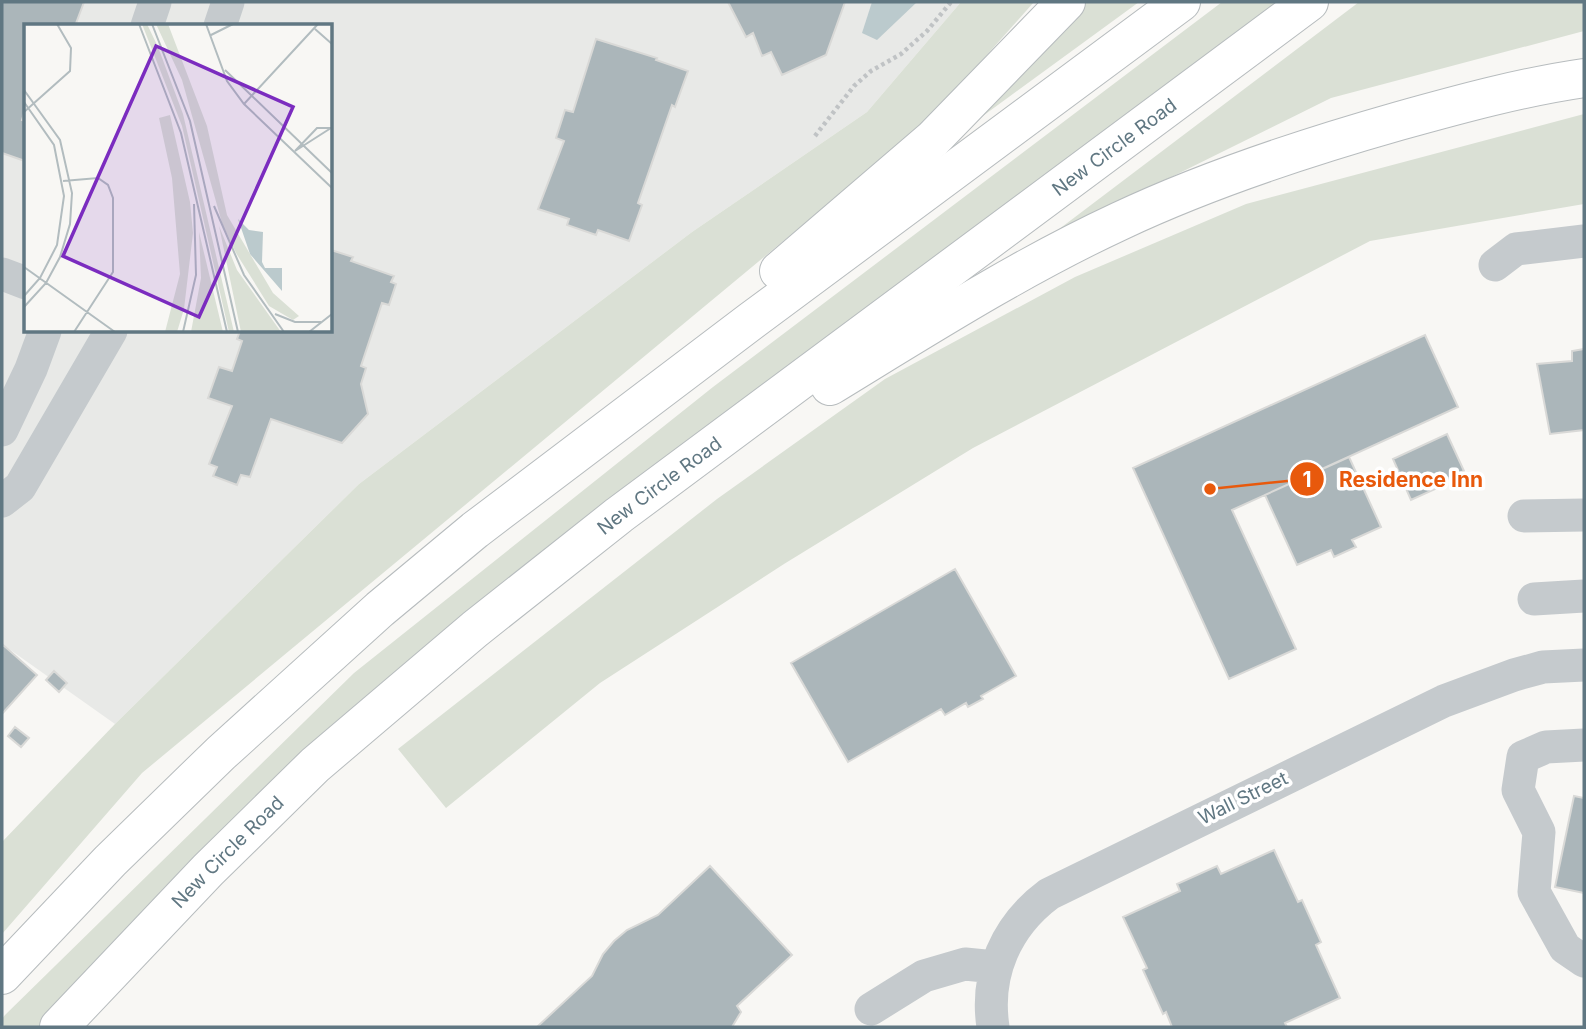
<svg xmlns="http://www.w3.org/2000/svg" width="1586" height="1029" font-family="Inter,sans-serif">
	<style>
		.built { fill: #e8e9e7; fill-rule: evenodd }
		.green { fill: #dae0d5 }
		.water { fill: #bbcacd }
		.building { fill: #abb6ba; stroke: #d9d9d7; stroke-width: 2 }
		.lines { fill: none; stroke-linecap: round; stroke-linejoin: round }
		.highway-casing { stroke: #b7bcbe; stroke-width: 40 }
		.path { stroke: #c0c3c5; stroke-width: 4.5; stroke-dasharray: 3.5 3.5; stroke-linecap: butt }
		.minor { stroke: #c5cacd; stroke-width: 33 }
		.highway { stroke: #fff; stroke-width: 38 }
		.labels { text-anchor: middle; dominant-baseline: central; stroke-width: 7; stroke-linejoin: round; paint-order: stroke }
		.street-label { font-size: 19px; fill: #607782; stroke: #fff }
		.inset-road { fill: none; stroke: #b2bcbf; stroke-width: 2 }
		.view { fill: #7b2cbf; fill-opacity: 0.15; stroke: #7b2cbf; stroke-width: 3.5 }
		.inset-edge { fill: none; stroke: #607782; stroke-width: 3.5 }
		.leader { fill: none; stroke: #e8590c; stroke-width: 2.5 }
		.callout-dot { fill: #e8590c; stroke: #fff; stroke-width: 2.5 }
		.mark-label { font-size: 21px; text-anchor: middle; font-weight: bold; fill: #fff }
		.callout-label { font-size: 21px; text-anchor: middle; font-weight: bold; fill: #e8590c; stroke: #fff; stroke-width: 7; stroke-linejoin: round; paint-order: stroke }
	</style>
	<rect width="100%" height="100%" fill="#f8f7f4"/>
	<path class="built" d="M 2,2 L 961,2 L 867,112 L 692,232 L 359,484 L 115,724 L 2,644 ZM 26,26 L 331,26 L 331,331 L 26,331 Z"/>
	<path class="green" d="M 961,2 L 1034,2 L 928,121 L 142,773 L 2,934 L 2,842 L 115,724 L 359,484 L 692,232 L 867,112 Z
		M 1084,2 L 1139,2 L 961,132 Z
		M 1222,2 L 1286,2 L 433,644 L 41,1027 L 2,1027 L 2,1019 L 5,1015 L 354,673 L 713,387 Z
		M 1359,2 L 1584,2 L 1584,31 L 1331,98 L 1046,239 Z
		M 1584,114 L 1584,204 L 1370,241 L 973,448 L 784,564 L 600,683 L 446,808 L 398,749 L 717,499 L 885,379 L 1075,277 L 1246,204 Z"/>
	<path class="water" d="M 872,2 L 917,2 L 877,40 L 862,33 Z"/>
	<path class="building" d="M 2,2 L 84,2 L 75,26 L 26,26 L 26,107 L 22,120 L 26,121 L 25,161 L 2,153 Z
		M 728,2 L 845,2 L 826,55 L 782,75 L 771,52 L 762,56 L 753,33 L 746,37 Z
		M 596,39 L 657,58 L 656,60 L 688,71 L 675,107 L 672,105 L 638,203 L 642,205 L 629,241 L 598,230 L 596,235 L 567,225 L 569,219 L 538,209 L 564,141 L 556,138 L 565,110 L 573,112 Z
		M 331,250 L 353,257 L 351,261 L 394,276 L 391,282 L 396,284 L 389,305 L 382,303 L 361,366 L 366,368 L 361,384 L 368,414 L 342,443 L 271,419 L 250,477 L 241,475 L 237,485 L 213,476 L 217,467 L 209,464 L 232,406 L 208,398 L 219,367 L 232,371 L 242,341 L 237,339 L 240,331 L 331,331 Z
		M 1425,335 L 1458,407 L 1232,510 L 1296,649 L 1229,679 L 1133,468 Z
		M 1584,349 L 1584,430 L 1550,434 L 1537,364 L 1572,361 L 1572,351 Z
		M 1447,434 L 1464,471 L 1443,481 L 1444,485 L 1411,500 L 1393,459 Z
		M 1349,457 L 1381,527 L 1352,540 L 1356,547 L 1334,557 L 1331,550 L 1297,565 L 1265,495 Z
		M 955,569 L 1016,676 L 981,696 L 983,699 L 968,707 L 966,703 L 945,715 L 941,709 L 848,762 L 791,663 Z
		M 2,644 L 37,675 L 2,714 Z
		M 54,671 L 67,683 L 59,692 L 46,680 Z
		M 15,727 L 29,738 L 21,747 L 8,736 Z
		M 1574,796 L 1584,798 L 1584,893 L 1555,887 Z
		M 1274,850 L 1298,902 L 1302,900 L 1321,942 L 1316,945 L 1340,998 L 1285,1023 L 1287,1027 L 1172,1027 L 1166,1012 L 1163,1014 L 1143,970 L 1147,968 L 1123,917 L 1180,891 L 1177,884 L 1217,866 L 1221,874 Z
		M 710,866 L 792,955 L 737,1006 L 741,1012 L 732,1027 L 539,1027 L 538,1026 L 592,976 L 603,954 L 614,941 L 627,930 L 658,915 Z"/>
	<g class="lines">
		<defs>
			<g id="highway">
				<path d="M 779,271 L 933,139 L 1066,2"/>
				<path d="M 830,386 C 925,328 1019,268 1120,221 C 1209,179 1304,148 1399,121 C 1460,104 1522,87 1584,78"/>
				<path d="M 2,975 L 110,861 L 221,753 L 380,609 L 475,530 L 751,321 L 1181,2"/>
				<path id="s1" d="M 59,1027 L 208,870 L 315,765 L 475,629 L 619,515 L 1309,2"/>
			</g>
		</defs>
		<use href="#highway" class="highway-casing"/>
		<path class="path" d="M 815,136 L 854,86 L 871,71 L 901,54 L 927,31 L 951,2"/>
		<path class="minor" d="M 147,26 L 155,2
			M 220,26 L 228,2
			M 1495,265 L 1516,249 L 1584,241
			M 2,274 L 26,283
			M 2,430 L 31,369 L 45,331
			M 2,501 L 20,487 L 111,331
			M 1524,516 L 1584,515
			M 1534,599 L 1584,596
			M 1584,745 L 1546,747 L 1523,757 L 1518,790 L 1539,832 L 1534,892 L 1565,948 L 1584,961
			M 871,1009 L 924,976 L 965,964 L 995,967
			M 993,1027 C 985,974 1006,926 1049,894 L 1444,701 L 1514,675 L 1543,667 L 1584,665"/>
		<use href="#highway" class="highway"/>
	</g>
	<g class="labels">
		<g class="street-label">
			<text stroke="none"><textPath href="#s1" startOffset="1377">New Circle Road</textPath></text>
			<text stroke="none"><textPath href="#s1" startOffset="810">New Circle Road</textPath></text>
			<text transform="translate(1243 798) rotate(-26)">Wall Street</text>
			<text stroke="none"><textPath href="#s1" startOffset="243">New Circle Road</textPath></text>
		</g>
	</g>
	<g transform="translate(24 24)">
		<rect width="308" height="308" fill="#f8f7f4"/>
		<path d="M 118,0 L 123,0 L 134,23 L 159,90 L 210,308 L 205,308 L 158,102 ZM 132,0 L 144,0 L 183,102 L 203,191 L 249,269 L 275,292 L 269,296 L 245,282 L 212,229 L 198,199 L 158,56 ZM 146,91 L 166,178 L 169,209 L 160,285 L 153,308 L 141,308 L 156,250 L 148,154 L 135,94 ZM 195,202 L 213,246 L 257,308 L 217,308 ZM 175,208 L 199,308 L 167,308 L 177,254 Z" fill="#dae0d5"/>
		<path d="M 214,195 L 225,206 L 239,208 L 238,238 L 241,244 L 258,244 L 258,267 L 226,230 Z" fill="#bbcacd"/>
		<path class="inset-road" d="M 115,0 L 157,109 L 203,308M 128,0 L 166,97 L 214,308M 182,0 L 203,57 L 220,80 L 308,164M 291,5 L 308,20M 187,11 L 209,0M 201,46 L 308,149M 0,66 L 36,116 L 48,169 L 46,200 L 36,233 L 22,259 L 0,283M 0,78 L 30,121 L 40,172 L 33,221 L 16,254 L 0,272M 220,80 L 294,0M 0,88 L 46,47 L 47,24 L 33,0M 271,127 L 293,104 L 308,104M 271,127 L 307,104M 39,157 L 74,154 L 84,161 L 89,174 L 89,248 L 50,308M 190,182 L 220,251 L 260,308M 0,243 L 91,308M 251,290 L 271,298 L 297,298M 159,308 L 172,251 L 170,180M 285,308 L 308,290"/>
		<path class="view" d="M 132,22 L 269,83 L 175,293 L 39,232 Z"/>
		<rect width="308" height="308" class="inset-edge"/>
	</g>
	<path class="leader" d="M1210 489L1307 479"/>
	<g class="callout-dot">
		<circle cx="1210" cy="489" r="7"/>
		<circle cx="1307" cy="479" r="18"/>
	</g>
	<g class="mark-label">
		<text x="1307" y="487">1</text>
	</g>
	<g class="callout-label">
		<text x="1411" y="487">Residence Inn</text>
	</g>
	<rect width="1586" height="1029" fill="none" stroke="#607782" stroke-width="7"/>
</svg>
